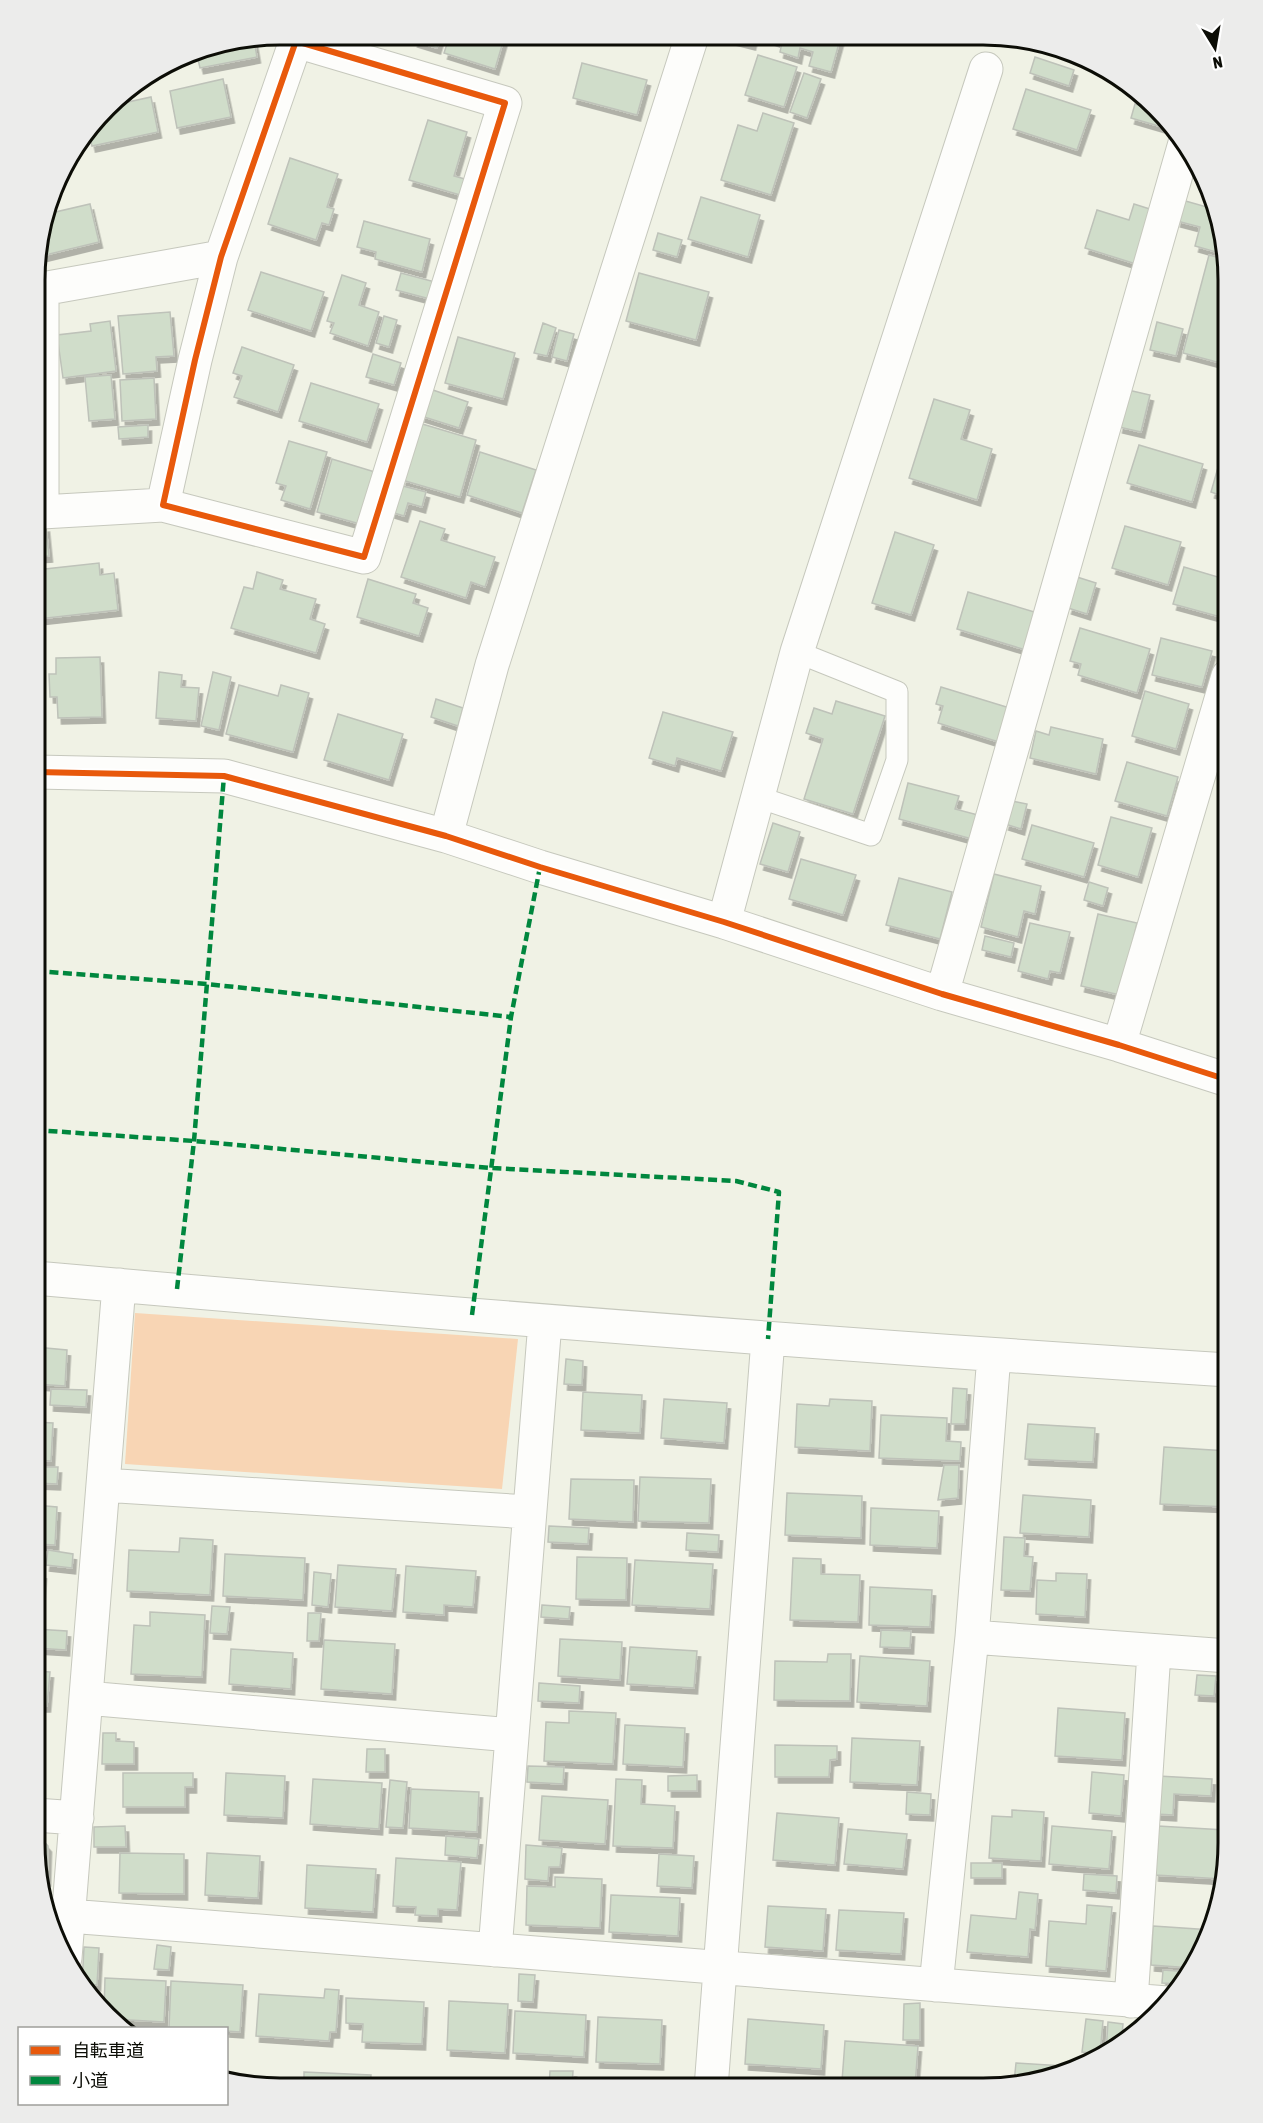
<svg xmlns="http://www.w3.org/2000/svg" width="1263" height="2123" font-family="'Asap Condensed','Noto Sans JP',sans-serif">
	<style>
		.green { fill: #f8d5b4 }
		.building { fill: #d0ddca; stroke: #bec2b9; stroke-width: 1.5; filter: url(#shadow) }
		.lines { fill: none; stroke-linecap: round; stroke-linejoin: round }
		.service-casing { stroke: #c6c8bd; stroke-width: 23 }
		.minor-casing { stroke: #c6c8bd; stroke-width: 35 }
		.service { stroke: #fdfdfb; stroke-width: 21 }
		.minor { stroke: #fdfdfb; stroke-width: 33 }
		.quiet { stroke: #00873e; stroke-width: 4.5; stroke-dasharray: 9 4.5; stroke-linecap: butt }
		.cycleway-casing { stroke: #fff; stroke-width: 10 }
		.cycleway { stroke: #e8590c; stroke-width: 6 }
		.rim { fill: none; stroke: #0c0d06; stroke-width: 3 }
	</style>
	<defs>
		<filter id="shadow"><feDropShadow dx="3.5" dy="6" stdDeviation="0" flood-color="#0004"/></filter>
	</defs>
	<rect width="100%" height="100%" fill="#f0f2e5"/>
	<path class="green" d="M 135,1313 L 518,1339 L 502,1489 L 125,1464 Z"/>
	<path class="building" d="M 416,35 L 441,35 L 437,48 L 414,41 Z
		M 450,35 L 505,35 L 495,69 L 444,53 Z
		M 720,36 L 754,36 L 752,44 Z
		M 762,36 L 841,36 L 831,72 L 809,66 L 813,52 L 800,48 L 798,58 L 780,52 L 782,43 Z
		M 254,40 L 257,57 L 200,68 L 196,51 Z
		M 758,55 L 797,67 L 784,107 L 745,95 Z
		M 1035,57 L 1074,70 L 1069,86 L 1030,73 Z
		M 582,63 L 647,80 L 637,115 L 573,98 Z
		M 804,73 L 821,79 L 807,118 L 790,112 Z
		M 223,79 L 231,117 L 177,128 L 170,91 Z
		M 1026,89 L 1091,110 L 1077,150 L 1013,129 Z
		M 151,97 L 158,132 L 92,146 L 89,133 L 110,106 Z
		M 1135,104 L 1159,111 L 1165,117 L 1162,127 L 1131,118 Z
		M 763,113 L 794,123 L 771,195 L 721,180 L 738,125 L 757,131 Z
		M 428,120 L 467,132 L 454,176 L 465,179 L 460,195 L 409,180 Z
		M 290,158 L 338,174 L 327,207 L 334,209 L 329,225 L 322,223 L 316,240 L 268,224 Z
		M 701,197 L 760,215 L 748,257 L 688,239 Z
		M 1182,200 L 1214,209 L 1223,254 L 1195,246 L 1200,227 L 1177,221 Z
		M 90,204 L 99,242 L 37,257 L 37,248 L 47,214 Z
		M 1134,204 L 1153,210 L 1136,264 L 1085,248 L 1097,210 L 1129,220 Z
		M 364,221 L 430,239 L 422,272 L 375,259 L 376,252 L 357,247 Z
		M 658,233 L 682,240 L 677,257 L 653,250 Z
		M 1209,255 L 1224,259 L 1228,280 L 1228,365 L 1183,353 Z
		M 261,272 L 324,292 L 311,331 L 248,310 Z
		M 401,273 L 435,282 L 430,299 L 396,290 Z
		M 639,273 L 709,292 L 696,340 L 626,321 Z
		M 342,275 L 366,283 L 359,305 L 379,312 L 368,346 L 330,333 L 334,323 L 327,321 Z
		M 170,312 L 174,356 L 156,357 L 157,371 L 123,374 L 118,316 Z
		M 384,316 L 397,320 L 389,347 L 376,343 Z
		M 110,321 L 116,371 L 63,378 L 57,335 L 91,331 L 90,324 Z
		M 1157,322 L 1183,329 L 1176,356 L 1150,350 Z
		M 543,323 L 556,328 L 547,356 L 534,353 Z
		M 559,330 L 574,334 L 567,361 L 552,357 Z
		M 458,337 L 515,353 L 503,399 L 445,383 Z
		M 242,347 L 294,365 L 278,412 L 234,397 L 242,376 L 233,373 Z
		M 373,354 L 401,363 L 394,385 L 366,377 Z
		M 111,375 L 115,419 L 89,421 L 85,377 Z
		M 154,378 L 156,419 L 122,421 L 120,380 Z
		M 311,383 L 379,404 L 367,442 L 299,421 Z
		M 430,389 L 468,402 L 459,428 L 421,416 Z
		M 1128,390 L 1150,395 L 1141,432 L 1119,427 Z
		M 934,399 L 970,410 L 961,439 L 992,449 L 977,500 L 909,478 Z
		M 419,423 L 476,440 L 460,497 L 402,480 Z
		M 148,425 L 148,437 L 119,439 L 118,427 Z
		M 289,441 L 327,452 L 310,509 L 281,500 L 286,486 L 276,483 Z
		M 1139,445 L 1203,464 L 1192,502 L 1127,483 Z
		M 480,452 L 536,470 L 522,513 L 467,495 Z
		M 1221,457 L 1228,459 L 1228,498 L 1211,492 Z
		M 332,459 L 375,472 L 360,524 L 317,512 Z
		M 399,485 L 426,492 L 422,507 L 408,503 L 404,516 L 391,512 Z
		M 420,521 L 445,529 L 441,540 L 495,557 L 485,587 L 471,582 L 466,598 L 401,577 Z
		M 46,526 L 49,556 L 36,557 L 36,527 Z
		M 1125,526 L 1181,542 L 1168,585 L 1112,568 Z
		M 895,532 L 934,545 L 911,615 L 872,603 Z
		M 99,563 L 100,575 L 114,573 L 118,610 L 38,619 L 36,570 Z
		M 1184,567 L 1228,580 L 1228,619 L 1173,604 Z
		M 257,572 L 283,580 L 280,589 L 316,599 L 310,619 L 325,624 L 316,653 L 231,628 L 244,587 L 253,589 Z
		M 1077,577 L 1096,583 L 1087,614 L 1068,608 Z
		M 368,579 L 416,594 L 413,603 L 428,608 L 419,636 L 357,617 Z
		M 968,592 L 1041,614 L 1029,651 L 957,629 Z
		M 1080,628 L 1150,649 L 1137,693 L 1078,675 L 1081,664 L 1070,661 Z
		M 1161,638 L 1212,651 L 1202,687 L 1152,675 Z
		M 100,657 L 102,717 L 58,718 L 57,697 L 50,697 L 49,674 L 56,674 L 56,658 Z
		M 159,672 L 182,675 L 181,687 L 199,688 L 196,721 L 156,718 Z
		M 213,672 L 231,677 L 219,730 L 201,726 Z
		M 239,685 L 278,696 L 281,685 L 309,693 L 293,752 L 226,734 Z
		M 941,687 L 1013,709 L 1002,743 L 938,723 L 943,706 L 936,704 Z
		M 1145,691 L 1189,704 L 1176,749 L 1132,736 Z
		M 436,699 L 463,708 L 458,726 L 431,717 Z
		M 836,701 L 885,716 L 853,814 L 804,799 L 823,739 L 806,733 L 814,708 L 832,714 Z
		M 663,712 L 733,732 L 721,771 L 677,758 L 675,766 L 649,758 Z
		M 338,714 L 403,734 L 389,780 L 324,760 Z
		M 1051,727 L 1103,739 L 1096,774 L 1030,758 L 1036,731 L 1049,735 Z
		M 1127,762 L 1178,777 L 1167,816 L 1115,801 Z
		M 908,783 L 959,796 L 955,809 L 978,815 L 972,839 L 899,819 Z
		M 1012,801 L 1027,804 L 1021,829 L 1005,824 Z
		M 1111,817 L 1152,828 L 1138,877 L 1098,865 Z
		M 773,823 L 800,832 L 788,872 L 760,864 Z
		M 1032,825 L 1094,843 L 1084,877 L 1022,859 Z
		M 801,859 L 856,875 L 843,915 L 789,899 Z
		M 994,874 L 1041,886 L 1035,914 L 1024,911 L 1018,937 L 981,927 Z
		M 899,878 L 952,892 L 940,939 L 886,925 Z
		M 1089,882 L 1108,888 L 1103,906 L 1084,900 Z
		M 1098,914 L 1137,923 L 1120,995 L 1081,986 Z
		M 1030,923 L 1070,932 L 1060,973 L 1050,971 L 1048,979 L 1018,971 Z
		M 985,936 L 1014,943 L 1011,957 L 982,950 Z
		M 35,1347 L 67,1350 L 65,1386 L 35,1384 Z
		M 566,1359 L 583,1361 L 582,1385 L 564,1384 Z
		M 953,1388 L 967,1389 L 965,1424 L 951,1424 Z
		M 51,1389 L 87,1390 L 86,1407 L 50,1405 Z
		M 583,1392 L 642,1395 L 640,1433 L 581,1430 Z
		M 664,1399 L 727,1403 L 724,1443 L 661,1438 Z
		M 830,1399 L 872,1401 L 870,1451 L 795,1447 L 797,1404 L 829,1406 Z
		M 881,1415 L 947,1418 L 946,1441 L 961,1442 L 960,1461 L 879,1458 Z
		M 35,1422 L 53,1423 L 51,1461 L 35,1460 Z
		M 1028,1424 L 1095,1428 L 1093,1462 L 1025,1459 Z
		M 1164,1447 L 1228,1451 L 1228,1507 L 1160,1504 Z
		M 944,1465 L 959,1465 L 958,1498 L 938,1500 Z
		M 35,1467 L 58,1467 L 57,1484 L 35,1483 Z
		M 640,1477 L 711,1479 L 709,1523 L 638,1521 Z
		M 571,1479 L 634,1480 L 633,1522 L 569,1519 Z
		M 787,1493 L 862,1496 L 861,1538 L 785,1535 Z
		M 1023,1495 L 1091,1500 L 1089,1537 L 1020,1533 Z
		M 35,1505 L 57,1507 L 55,1545 L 35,1544 Z
		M 871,1508 L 939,1511 L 937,1548 L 870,1545 Z
		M 549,1526 L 589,1528 L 588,1544 L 548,1542 Z
		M 687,1533 L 719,1535 L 718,1552 L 686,1550 Z
		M 1004,1537 L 1025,1538 L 1024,1556 L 1033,1557 L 1030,1591 L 1001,1590 Z
		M 180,1538 L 213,1540 L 210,1595 L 127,1591 L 129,1550 L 179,1552 Z
		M 48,1550 L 73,1554 L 72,1568 L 46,1565 Z
		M 225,1554 L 305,1558 L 303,1600 L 223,1596 Z
		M 577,1557 L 627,1558 L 626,1600 L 576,1599 Z
		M 793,1558 L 821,1559 L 821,1574 L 860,1575 L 858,1622 L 790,1620 Z
		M 635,1560 L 713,1564 L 710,1609 L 632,1605 Z
		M 338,1565 L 396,1569 L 392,1611 L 335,1607 Z
		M 406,1566 L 476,1571 L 473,1607 L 444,1605 L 444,1615 L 403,1612 Z
		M 35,1572 L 43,1573 L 39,1621 L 35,1621 Z
		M 314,1572 L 331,1574 L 328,1607 L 312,1605 Z
		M 1056,1573 L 1087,1574 L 1085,1617 L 1036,1614 L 1037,1580 L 1056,1581 Z
		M 870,1587 L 932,1590 L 930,1627 L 869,1625 Z
		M 542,1605 L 570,1607 L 569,1619 L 541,1617 Z
		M 212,1606 L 230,1607 L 227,1634 L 210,1633 Z
		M 150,1612 L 205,1615 L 202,1677 L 131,1674 L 134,1625 L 150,1626 Z
		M 308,1613 L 321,1613 L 319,1641 L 307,1641 Z
		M 35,1629 L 67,1631 L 66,1650 L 35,1648 Z
		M 881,1630 L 911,1631 L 910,1648 L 880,1647 Z
		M 560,1639 L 622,1642 L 620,1680 L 558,1676 Z
		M 324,1640 L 395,1644 L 392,1694 L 321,1689 Z
		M 630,1647 L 697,1651 L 694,1688 L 627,1684 Z
		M 231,1649 L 293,1653 L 291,1689 L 229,1684 Z
		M 828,1654 L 851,1654 L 850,1701 L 774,1700 L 775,1661 L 827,1662 Z
		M 860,1656 L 930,1661 L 927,1706 L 857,1702 Z
		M 35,1671 L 50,1672 L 47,1706 L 35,1706 Z
		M 1197,1675 L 1216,1676 L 1214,1696 L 1195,1695 Z
		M 1225,1677 L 1228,1677 L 1228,1712 L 1222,1711 Z
		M 539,1683 L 580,1686 L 579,1703 L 538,1701 Z
		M 1058,1708 L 1125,1713 L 1122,1760 L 1055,1756 Z
		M 569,1711 L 616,1713 L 613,1764 L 544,1761 L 546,1722 L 569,1723 Z
		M 625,1725 L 685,1728 L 683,1767 L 623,1764 Z
		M 103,1733 L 116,1733 L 116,1741 L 134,1742 L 134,1764 L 102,1764 Z
		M 852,1738 L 920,1741 L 917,1785 L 850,1782 Z
		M 775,1745 L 837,1746 L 837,1759 L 830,1760 L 829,1777 L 775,1777 Z
		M 367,1749 L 385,1749 L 385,1772 L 366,1772 Z
		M 35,1760 L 41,1761 L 39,1787 L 35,1787 Z
		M 528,1766 L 564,1767 L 563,1784 L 527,1782 Z
		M 1092,1772 L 1124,1775 L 1121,1816 L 1089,1813 Z
		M 123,1773 L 193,1773 L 193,1787 L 185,1787 L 185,1807 L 123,1807 Z
		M 226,1773 L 285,1776 L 283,1818 L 224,1815 Z
		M 697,1775 L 697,1791 L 668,1791 L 668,1776 Z
		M 1158,1776 L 1212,1779 L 1211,1796 L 1174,1794 L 1173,1815 L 1156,1814 Z
		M 313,1779 L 382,1783 L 379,1829 L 310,1824 Z
		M 616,1779 L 642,1780 L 641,1804 L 675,1806 L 673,1848 L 613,1846 Z
		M 390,1780 L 407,1782 L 403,1828 L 386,1827 Z
		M 411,1789 L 479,1792 L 477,1832 L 409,1828 Z
		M 907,1792 L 931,1794 L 930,1815 L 906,1814 Z
		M 542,1796 L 608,1800 L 605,1844 L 539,1840 Z
		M 1012,1810 L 1044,1812 L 1041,1861 L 989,1858 L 992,1816 L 1012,1817 Z
		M 777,1813 L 839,1818 L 835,1865 L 773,1860 Z
		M 125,1826 L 126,1847 L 94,1847 L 94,1827 Z
		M 1052,1826 L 1112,1831 L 1109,1869 L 1049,1864 Z
		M 1158,1826 L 1225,1830 L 1223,1879 L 1155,1875 Z
		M 848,1829 L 907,1834 L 903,1869 L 844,1864 Z
		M 35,1835 L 41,1838 L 48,1846 L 47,1880 L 42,1880 Z
		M 446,1836 L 479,1839 L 477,1858 L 445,1855 Z
		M 526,1845 L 562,1848 L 560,1867 L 549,1867 L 548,1881 L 525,1879 Z
		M 120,1853 L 184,1854 L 184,1894 L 119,1893 Z
		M 207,1853 L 260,1856 L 258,1898 L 205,1895 Z
		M 659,1854 L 694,1856 L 692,1888 L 657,1886 Z
		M 396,1858 L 461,1862 L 457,1910 L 438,1909 L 438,1916 L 415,1915 L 416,1907 L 393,1906 Z
		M 971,1863 L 1002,1863 L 1002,1878 L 971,1878 Z
		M 307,1865 L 376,1869 L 373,1912 L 305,1908 Z
		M 1084,1874 L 1117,1876 L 1116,1893 L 1083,1890 Z
		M 555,1877 L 602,1879 L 600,1928 L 526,1925 L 527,1886 L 555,1887 Z
		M 1019,1892 L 1038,1894 L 1035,1930 L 1030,1929 L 1028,1957 L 967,1952 L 971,1915 L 1016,1919 Z
		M 611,1895 L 680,1898 L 678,1936 L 609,1932 Z
		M 1087,1905 L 1112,1907 L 1106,1971 L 1046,1966 L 1049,1921 L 1086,1924 Z
		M 768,1906 L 826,1909 L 823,1951 L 765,1947 Z
		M 839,1910 L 904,1913 L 901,1954 L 836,1950 Z
		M 1153,1926 L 1212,1930 L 1210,1937 L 1192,1968 L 1151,1965 Z
		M 157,1945 L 171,1947 L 169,1970 L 154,1969 Z
		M 84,1947 L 99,1948 L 97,1985 L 82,1984 Z
		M 1163,1970 L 1190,1972 L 1183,1984 L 1162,1983 Z
		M 519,1974 L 535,1975 L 533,2002 L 518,2001 Z
		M 105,1978 L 166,1981 L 164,2022 L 112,2019 L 104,2011 Z
		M 171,1981 L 243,1985 L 240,2032 L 226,2031 L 226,2028 L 169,2028 Z
		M 325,1989 L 339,1990 L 336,2032 L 330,2032 L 329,2041 L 256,2036 L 259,1994 L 324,1998 Z
		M 346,1998 L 424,2002 L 422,2044 L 362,2042 L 363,2024 L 346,2023 Z
		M 449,2001 L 508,2004 L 505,2053 L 447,2050 Z
		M 920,2003 L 920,2040 L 903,2040 L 904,2004 Z
		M 515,2011 L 586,2015 L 584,2057 L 513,2053 Z
		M 598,2017 L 662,2020 L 660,2064 L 596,2062 Z
		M 748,2019 L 824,2025 L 821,2069 L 745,2064 Z
		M 1086,2019 L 1103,2021 L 1100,2054 L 1082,2052 Z
		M 1108,2022 L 1123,2024 L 1121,2045 L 1108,2052 L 1106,2052 Z
		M 845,2041 L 918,2046 L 915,2086 L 842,2081 Z
		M 1016,2063 L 1082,2067 L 1077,2070 L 1014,2082 Z
		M 550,2071 L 573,2071 L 572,2087 L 549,2087 Z
		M 304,2072 L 371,2075 L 370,2087 L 304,2087 Z
		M 226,2079 L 273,2081 L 273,2087 L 248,2086 L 226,2081 Z
		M 404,2083 L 446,2085 L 446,2087 L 404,2087 Z"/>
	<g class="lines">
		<defs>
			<path id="service" d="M 758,797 L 871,835 L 897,760 L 897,692 L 797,652"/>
			<path id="minor" d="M 296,41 L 505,103 L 364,557 L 163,505 L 195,360 L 221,257 L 298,35
				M 36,512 L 42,512 L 42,289 L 221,257
				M 42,512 L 163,505
				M 36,772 L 224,776 L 446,836 L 540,867 L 724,922 L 942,994 L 1119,1045 L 1228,1080
				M 446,836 L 492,665 L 692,36
				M 724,922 L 797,652 L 986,69
				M 942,994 L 1185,143
				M 1119,1045 L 1228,676
				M 35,1278 C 432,1313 830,1345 1228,1370
				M 103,1485 L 529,1512
				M 972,1637 L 1228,1656
				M 86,1698 L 511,1735
				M 35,1815 L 77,1818
				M 69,1916 L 1167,2003
				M 495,1950 L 545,1322
				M 65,1958 L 119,1285
				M 936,1985 L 972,1637 L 994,1355
				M 1131,2001 L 1154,1652
				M 711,2088 L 768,1339"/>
		</defs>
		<use href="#service" class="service-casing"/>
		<use href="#minor" class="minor-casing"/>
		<use href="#service" class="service"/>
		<use href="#minor" class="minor"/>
		<path class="quiet" d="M 36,971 L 207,984 L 511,1017
			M 35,1130 L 194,1141 L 491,1168 L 736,1181 L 779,1192 L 768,1339
			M 177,1289 L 194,1141 L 224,776
			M 472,1315 L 511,1017 L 540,867"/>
		<defs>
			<path id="cycleway" d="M 296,41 L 505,103 L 364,557 L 163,505 L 195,360 L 221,257 L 298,35
				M 36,772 L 224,776 L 446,836 L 540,867 L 724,922 L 942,994 L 1119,1045 L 1228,1080"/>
		</defs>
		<use href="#cycleway" class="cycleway-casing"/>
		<use href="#cycleway" class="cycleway"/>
	</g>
	<path d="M0 0H1263V2123H0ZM280 45H983A235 235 0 0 1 1218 280V1843A235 235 0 0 1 983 2078H280A235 235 0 0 1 45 1843V280A235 235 0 0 1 280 45Z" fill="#ececeb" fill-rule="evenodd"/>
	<path class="rim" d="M280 45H983A235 235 0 0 1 1218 280V1843A235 235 0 0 1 983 2078H280A235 235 0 0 1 45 1843V280A235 235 0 0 1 280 45Z"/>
	<rect x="18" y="2027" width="210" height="78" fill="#ffffff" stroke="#9e9e9b" stroke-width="1.5"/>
	<rect x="30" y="2046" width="30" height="9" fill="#e8590c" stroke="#9e9e9b" stroke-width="1.5"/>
	<text x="72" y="2057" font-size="18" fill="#0c0d06">自転車道</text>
	<rect x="30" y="2076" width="30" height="9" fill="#00873e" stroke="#9e9e9b" stroke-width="1.5"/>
	<text x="72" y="2087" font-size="18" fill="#0c0d06">小道</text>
	<g transform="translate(1215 48) rotate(169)" stroke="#ffffff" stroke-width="4.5" paint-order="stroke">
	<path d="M0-4.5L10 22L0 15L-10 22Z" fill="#0c0d06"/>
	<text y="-9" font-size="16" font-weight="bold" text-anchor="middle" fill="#0c0d06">N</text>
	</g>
</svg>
